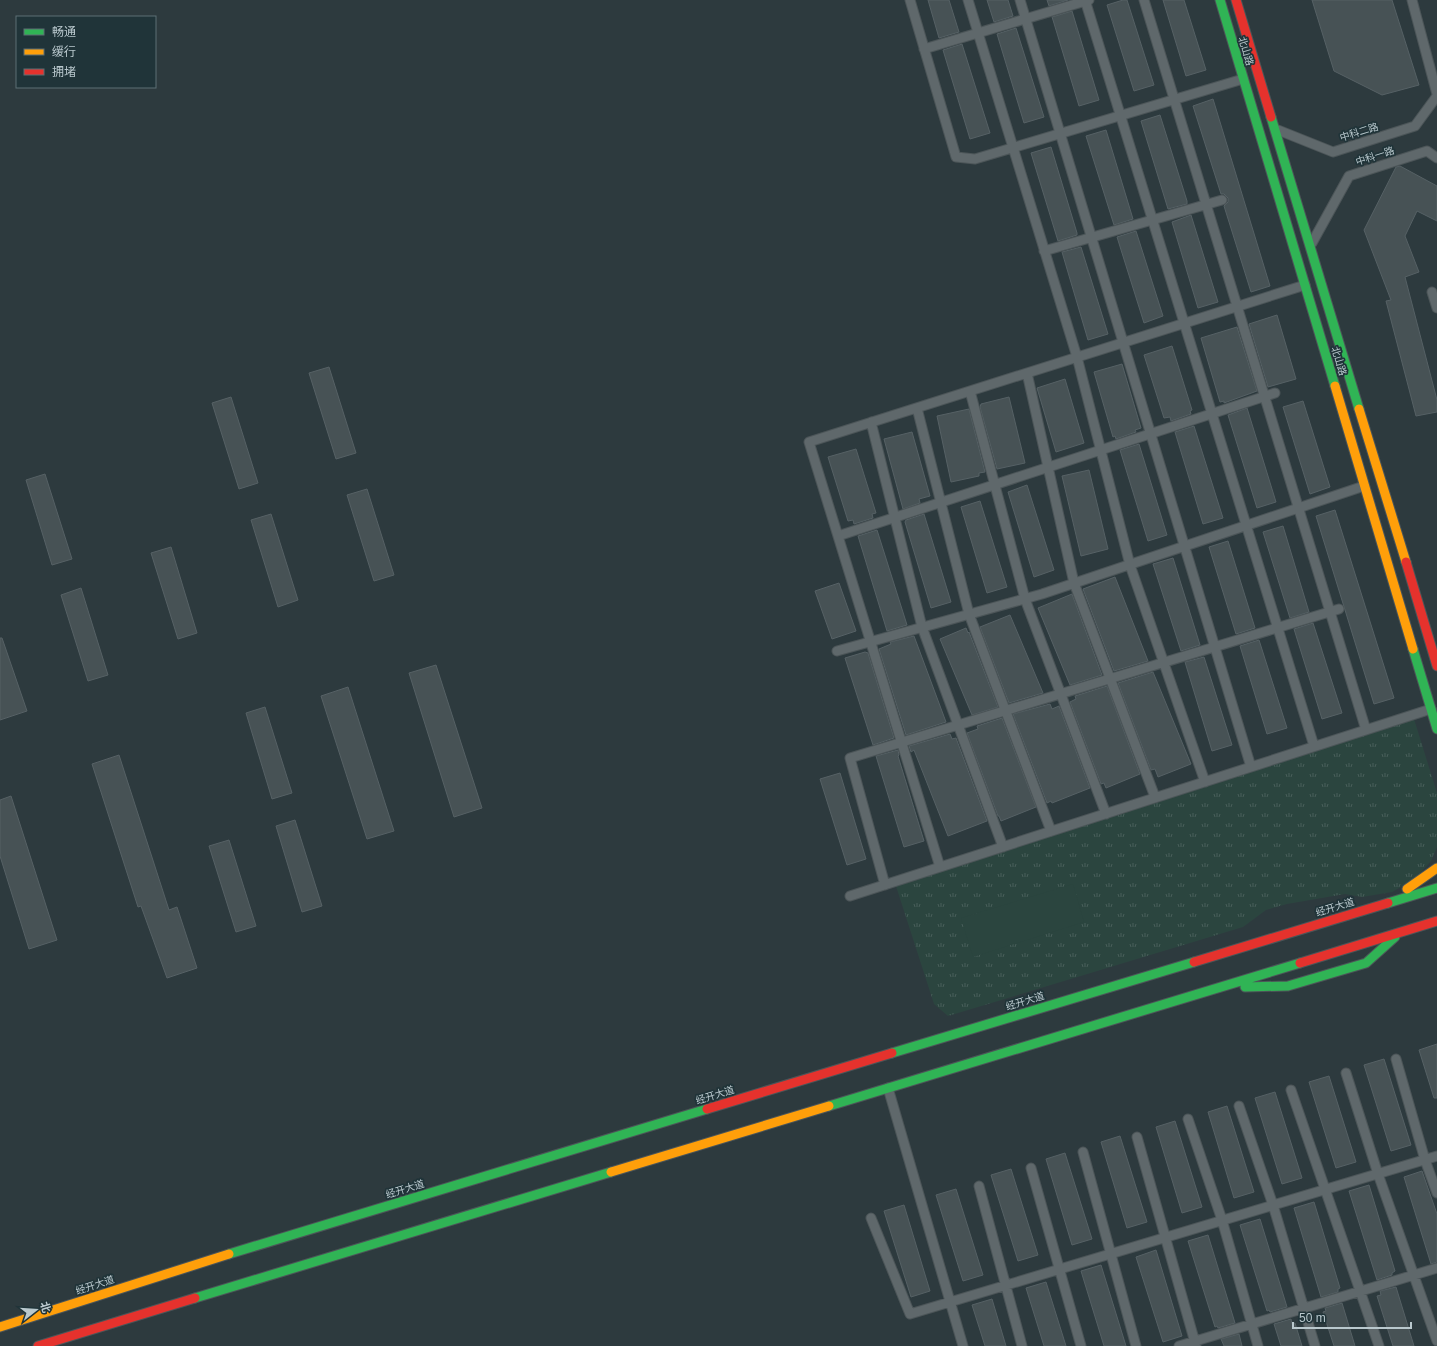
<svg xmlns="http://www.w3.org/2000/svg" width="1437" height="1346" font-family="Helvetica,'Noto Sans SC',sans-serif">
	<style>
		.grass { fill: url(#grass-tufts) }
		.pitch { fill: #2b453f }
		.building { fill: #475255; stroke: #566165 }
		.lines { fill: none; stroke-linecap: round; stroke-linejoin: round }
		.lane-casing { stroke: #4c5558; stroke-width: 11 }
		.fast-casing { stroke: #4c5558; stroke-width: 11 }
		.slow-casing { stroke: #4c5558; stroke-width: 11 }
		.jam-casing { stroke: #4c5558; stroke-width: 11 }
		.lane { stroke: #5f686b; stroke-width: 9 }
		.fast { stroke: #30b455; stroke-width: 9 }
		.slow { stroke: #ff9f0a; stroke-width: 9 }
		.jam { stroke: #e5322d; stroke-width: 9 }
		.labels { text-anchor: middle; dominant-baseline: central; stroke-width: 3.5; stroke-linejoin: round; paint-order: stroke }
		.street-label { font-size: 10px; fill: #b9c8cd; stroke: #203439 }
	</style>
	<defs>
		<pattern id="grass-tufts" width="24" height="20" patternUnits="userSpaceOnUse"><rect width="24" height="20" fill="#2b453f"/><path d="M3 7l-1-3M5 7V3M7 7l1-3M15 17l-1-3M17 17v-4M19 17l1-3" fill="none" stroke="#485e5a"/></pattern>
	</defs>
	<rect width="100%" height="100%" fill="#2d3a3e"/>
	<path class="grass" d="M 1414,719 L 1437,793 L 1437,847 L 1431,861 L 1415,879 L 1392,892 L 1362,897 L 1345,894 L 1287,904 L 1266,910 L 1243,927 L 948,1016 L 934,1004 L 895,883 Z"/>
	<path class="pitch" d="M 1073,884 L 1084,922 L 973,957 L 961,918 Z"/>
	<path class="building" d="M 928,0 L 949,0 L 959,32 L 939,38 Z
		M 987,0 L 1008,0 L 1013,16 L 994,22 Z
		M 1047,0 L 1068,0 L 1049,6 Z
		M 1123,0 L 1127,0 L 1154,85 L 1134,91 L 1107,5 Z
		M 1163,0 L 1184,0 L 1206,70 L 1186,76 Z
		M 1312,0 L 1392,0 L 1419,85 L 1382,95 L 1334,71 Z
		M 1072,11 L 1099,100 L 1079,106 L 1053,20 L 1052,17 Z
		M 1016,28 L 1044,117 L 1024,123 L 997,34 Z
		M 962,44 L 990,133 L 970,139 L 943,50 Z
		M 1213,99 L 1270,286 L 1251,292 L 1224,206 L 1228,202 L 1228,198 L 1224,194 L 1221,194 L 1193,106 Z
		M 1160,115 L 1187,201 L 1187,204 L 1168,209 L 1141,121 Z
		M 1106,130 L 1133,219 L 1114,225 L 1086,136 Z
		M 1051,147 L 1077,233 L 1077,235 L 1058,241 L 1031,153 Z
		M 1400,166 L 1437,186 L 1437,221 L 1417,211 L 1405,236 L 1419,272 L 1405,277 L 1437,400 L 1437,412 L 1416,416 L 1386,301 L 1391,300 L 1364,230 L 1396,167 Z
		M 1191,215 L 1218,302 L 1198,308 L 1172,222 Z
		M 1136,231 L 1163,316 L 1144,323 L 1117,237 Z
		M 1081,247 L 1108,334 L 1088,340 L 1062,252 Z
		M 1277,315 L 1296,379 L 1268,387 L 1249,324 Z
		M 1237,327 L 1257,391 L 1224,403 L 1224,401 L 1220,402 L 1201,338 Z
		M 1172,346 L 1192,410 L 1190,411 L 1191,414 L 1171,421 L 1170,417 L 1164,418 L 1144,355 Z
		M 1122,364 L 1141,428 L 1135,430 L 1136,432 L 1116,439 L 1115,436 L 1113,437 L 1094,372 Z
		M 329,367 L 356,453 L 336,459 L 309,373 Z
		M 1065,379 L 1084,443 L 1056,452 L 1037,388 Z
		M 231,397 L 258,483 L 239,489 L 212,403 Z
		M 1009,397 L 1025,463 L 997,469 L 980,407 L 981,404 Z
		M 1303,401 L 1330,487 L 1310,494 L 1283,407 Z
		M 1247,408 L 1276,502 L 1257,508 L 1228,415 Z
		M 969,409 L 985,472 L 979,473 L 979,476 L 951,482 L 937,416 Z
		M 1194,426 L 1223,518 L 1203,524 L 1175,432 Z
		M 912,432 L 930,496 L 919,499 L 920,503 L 903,509 L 884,439 Z
		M 1139,444 L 1167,535 L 1148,541 L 1120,450 Z
		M 856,449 L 876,513 L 872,514 L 873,518 L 854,524 L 853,520 L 848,521 L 828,457 Z
		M 1089,470 L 1108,549 L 1081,556 L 1062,476 Z
		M 45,474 L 72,559 L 52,565 L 26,480 Z
		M 1027,485 L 1054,570 L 1034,577 L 1008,492 Z
		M 367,489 L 394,575 L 374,581 L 347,495 Z
		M 980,501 L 1007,587 L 987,593 L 961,507 Z
		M 1335,510 L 1394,698 L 1374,704 L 1316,516 Z
		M 271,514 L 298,600 L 278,607 L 251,520 Z
		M 924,514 L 951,602 L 931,608 L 905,522 L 906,520 Z
		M 1283,526 L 1309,612 L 1290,618 L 1263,532 Z
		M 877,530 L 907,625 L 887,631 L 858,536 Z
		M 1228,541 L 1255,628 L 1236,634 L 1209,547 Z
		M 171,547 L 197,633 L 178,639 L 151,553 Z
		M 1173,558 L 1200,645 L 1181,651 L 1153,564 Z
		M 1115,577 L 1148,661 L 1114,671 L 1083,589 Z
		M 839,583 L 856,631 L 832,639 L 815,591 Z
		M 81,588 L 108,675 L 88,681 L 61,595 Z
		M 1072,594 L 1102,675 L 1070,685 L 1038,608 Z
		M 1010,615 L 1043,693 L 1009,703 L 980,627 Z
		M 1313,623 L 1342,713 L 1322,719 L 1294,629 Z
		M 966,628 L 968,633 L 969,632 L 998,707 L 972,715 L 940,639 Z
		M 914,636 L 946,722 L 906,735 L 879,649 L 891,644 L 890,642 Z
		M 0,638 L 2,638 L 27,711 L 0,720 Z
		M 1259,640 L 1287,728 L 1267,734 L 1240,646 Z
		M 865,652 L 868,653 L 894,738 L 873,745 L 845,658 Z
		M 1204,657 L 1232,745 L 1212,751 L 1185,662 Z
		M 436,665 L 482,808 L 454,817 L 409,673 Z
		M 1153,672 L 1191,764 L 1158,777 L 1155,769 L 1151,770 L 1118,683 Z
		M 1107,686 L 1140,774 L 1106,788 L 1104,783 L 1101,784 L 1070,702 L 1076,699 L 1075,696 Z
		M 348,687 L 394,831 L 367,839 L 321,696 Z
		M 1050,704 L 1052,709 L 1059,706 L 1090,788 L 1052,803 L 1051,801 L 1047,803 L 1013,714 Z
		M 265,707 L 292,793 L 272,799 L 246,713 Z
		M 1002,718 L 1036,807 L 1001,821 L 999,816 L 998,816 L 967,733 L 978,729 L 977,726 Z
		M 950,734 L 952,739 L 956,738 L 987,821 L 948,836 L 914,750 L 911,752 L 909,746 Z
		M 898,750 L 899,755 L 898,756 L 924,841 L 904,847 L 876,756 Z
		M 119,755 L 169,910 L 177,907 L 197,968 L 167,978 L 141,906 L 138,907 L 92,764 Z
		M 840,773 L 866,859 L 847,865 L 820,779 Z
		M 11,796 L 57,940 L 29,949 L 0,856 L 0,800 Z
		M 295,820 L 322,906 L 302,912 L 276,826 Z
		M 229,840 L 256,926 L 236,932 L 209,846 Z
		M 1437,1044 L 1437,1098 L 1434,1098 L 1419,1050 Z
		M 1384,1059 L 1411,1145 L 1391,1151 L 1364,1065 Z
		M 1329,1076 L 1356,1162 L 1336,1168 L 1309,1082 Z
		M 1275,1092 L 1302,1178 L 1282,1184 L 1255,1098 Z
		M 1227,1106 L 1254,1192 L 1234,1198 L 1208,1112 Z
		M 1175,1121 L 1202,1207 L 1182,1213 L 1156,1127 Z
		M 1120,1136 L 1147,1222 L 1127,1228 L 1101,1142 Z
		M 1065,1153 L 1092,1239 L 1072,1245 L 1046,1159 Z
		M 1011,1169 L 1038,1255 L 1018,1261 L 991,1175 Z
		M 1422,1171 L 1437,1214 L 1437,1262 L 1431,1264 L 1404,1177 Z
		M 1369,1185 L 1395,1271 L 1392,1273 L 1392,1275 L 1377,1280 L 1349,1191 Z
		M 956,1189 L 983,1275 L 963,1281 L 936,1195 Z
		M 1314,1202 L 1340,1288 L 1338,1289 L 1338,1292 L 1321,1297 L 1294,1208 Z
		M 904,1205 L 930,1291 L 911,1297 L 884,1211 Z
		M 1260,1219 L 1287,1307 L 1270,1312 L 1269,1310 L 1267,1311 L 1240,1225 Z
		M 1208,1235 L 1235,1323 L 1218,1328 L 1217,1326 L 1215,1327 L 1188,1241 Z
		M 1156,1250 L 1182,1336 L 1163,1342 L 1136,1257 Z
		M 1101,1265 L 1126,1346 L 1104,1346 L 1081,1271 Z
		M 1046,1282 L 1066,1346 L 1044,1346 L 1026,1288 Z
		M 1396,1287 L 1414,1346 L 1393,1346 L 1377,1296 L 1381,1295 L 1380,1291 Z
		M 992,1299 L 1006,1346 L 985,1346 L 972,1305 Z
		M 1342,1303 L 1355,1346 L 1334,1346 L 1323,1312 L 1326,1311 L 1325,1308 Z
		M 1291,1319 L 1292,1324 L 1295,1323 L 1302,1346 L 1281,1346 L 1274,1324 Z
		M 1239,1334 L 1242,1346 L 1224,1346 L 1221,1339 Z"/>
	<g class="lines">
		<defs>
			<path id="lane" d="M 910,0 L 956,157 L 975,159 L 1243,79
				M 968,0 L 1077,357 L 1130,565 L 1205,782
				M 1020,0 L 1251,767
				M 1085,0 L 1314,746
				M 1144,0 L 1366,730
				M 1412,0 L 1437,94
				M 924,49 L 1089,0
				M 1278,130 L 1333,152 L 1415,126 L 1437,96
				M 1312,243 L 1349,176 L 1427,151 L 1437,158
				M 1044,251 L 1222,200
				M 1432,292 L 1437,308
				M 1027,373 L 1074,583 L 1155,797
				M 970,391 L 1025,599 L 1106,814
				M 917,408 L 969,614 L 1051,831
				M 871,422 L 922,627 L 1003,847
				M 838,536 L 1275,393
				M 837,651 L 1042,594 L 1364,486
				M 940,867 L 809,442 L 1305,285
				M 885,885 L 850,758 L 1339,609
				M 850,896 L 1431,709
				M 1396,1059 L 1425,1160 L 1437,1193
				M 1346,1073 L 1378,1174 L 1437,1341
				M 888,1088 L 963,1346
				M 1291,1090 L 1379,1346
				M 1239,1106 L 1273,1205 L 1315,1346
				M 1188,1119 L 1222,1220 L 1258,1346
				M 1137,1137 L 1196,1346
				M 1083,1152 L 1136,1346
				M 1031,1168 L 1081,1346
				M 979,1186 L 1022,1346
				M 871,1218 L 910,1314 L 1437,1156
				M 1179,1346 L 1437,1268"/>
			<path id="fast" d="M 1220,0 L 1335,386
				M 1271,117 L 1359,409
				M 1413,649 L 1437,729
				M 1388,903 L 1437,888
				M 1245,987 L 1288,986 L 1366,963 L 1395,937
				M 892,1053 L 1194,962
				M 829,1106 L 1300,963
				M 229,1254 L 707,1109
				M 195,1298 L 611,1172"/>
			<path id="slow" d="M 1335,386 L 1413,649
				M 1359,409 L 1406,562
				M 1407,889 L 1437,868
				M 611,1172 L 829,1106
				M 0,1327 L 229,1254"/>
			<path id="jam" d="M 1236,0 L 1271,117
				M 1406,562 L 1437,666
				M 1194,962 L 1388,903
				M 1300,963 L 1437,921
				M 707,1109 L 892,1053
				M 38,1346 L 195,1298"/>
		</defs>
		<use href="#lane" class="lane-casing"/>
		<use href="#fast" class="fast-casing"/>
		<use href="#slow" class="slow-casing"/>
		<use href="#jam" class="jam-casing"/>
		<use href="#lane" class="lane"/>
		<use href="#fast" class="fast"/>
		<use href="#slow" class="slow"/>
		<use href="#jam" class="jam"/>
	</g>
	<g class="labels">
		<g class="street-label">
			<text transform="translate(1246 51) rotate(73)">北山路</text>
			<text transform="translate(1359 132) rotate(-17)">中科二路</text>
			<text transform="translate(1375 156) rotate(-18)">中科一路</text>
			<text transform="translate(1339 361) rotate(73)">北山路</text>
			<text transform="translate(1335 907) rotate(-17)">经开大道</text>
			<text transform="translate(1025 1001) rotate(-17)">经开大道</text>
			<text transform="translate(715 1095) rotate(-17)">经开大道</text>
			<text transform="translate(405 1189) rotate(-17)">经开大道</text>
			<text transform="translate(95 1285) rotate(-18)">经开大道</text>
		</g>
	</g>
	<rect x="16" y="16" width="140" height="72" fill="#203439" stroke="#5d6f74"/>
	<rect x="24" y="29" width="20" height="6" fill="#30b455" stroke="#5d6f74"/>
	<text x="52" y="36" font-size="12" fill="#b9c8cd">畅通</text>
	<rect x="24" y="49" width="20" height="6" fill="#ff9f0a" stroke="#5d6f74"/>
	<text x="52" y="56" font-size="12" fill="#b9c8cd">缓行</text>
	<rect x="24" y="69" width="20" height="6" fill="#e5322d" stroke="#5d6f74"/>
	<text x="52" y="76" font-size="12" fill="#b9c8cd">拥堵</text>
	<g transform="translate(36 1310) rotate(73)" stroke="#203439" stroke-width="3" paint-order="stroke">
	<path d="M0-3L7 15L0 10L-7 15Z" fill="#b9c8cd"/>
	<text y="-6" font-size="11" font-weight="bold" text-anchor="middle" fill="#b9c8cd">北</text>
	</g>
	<path d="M1293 1322v6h118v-6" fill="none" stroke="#b9c8cd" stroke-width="2"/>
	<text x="1299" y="1322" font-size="12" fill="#b9c8cd" stroke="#203439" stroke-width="3" paint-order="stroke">50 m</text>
</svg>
